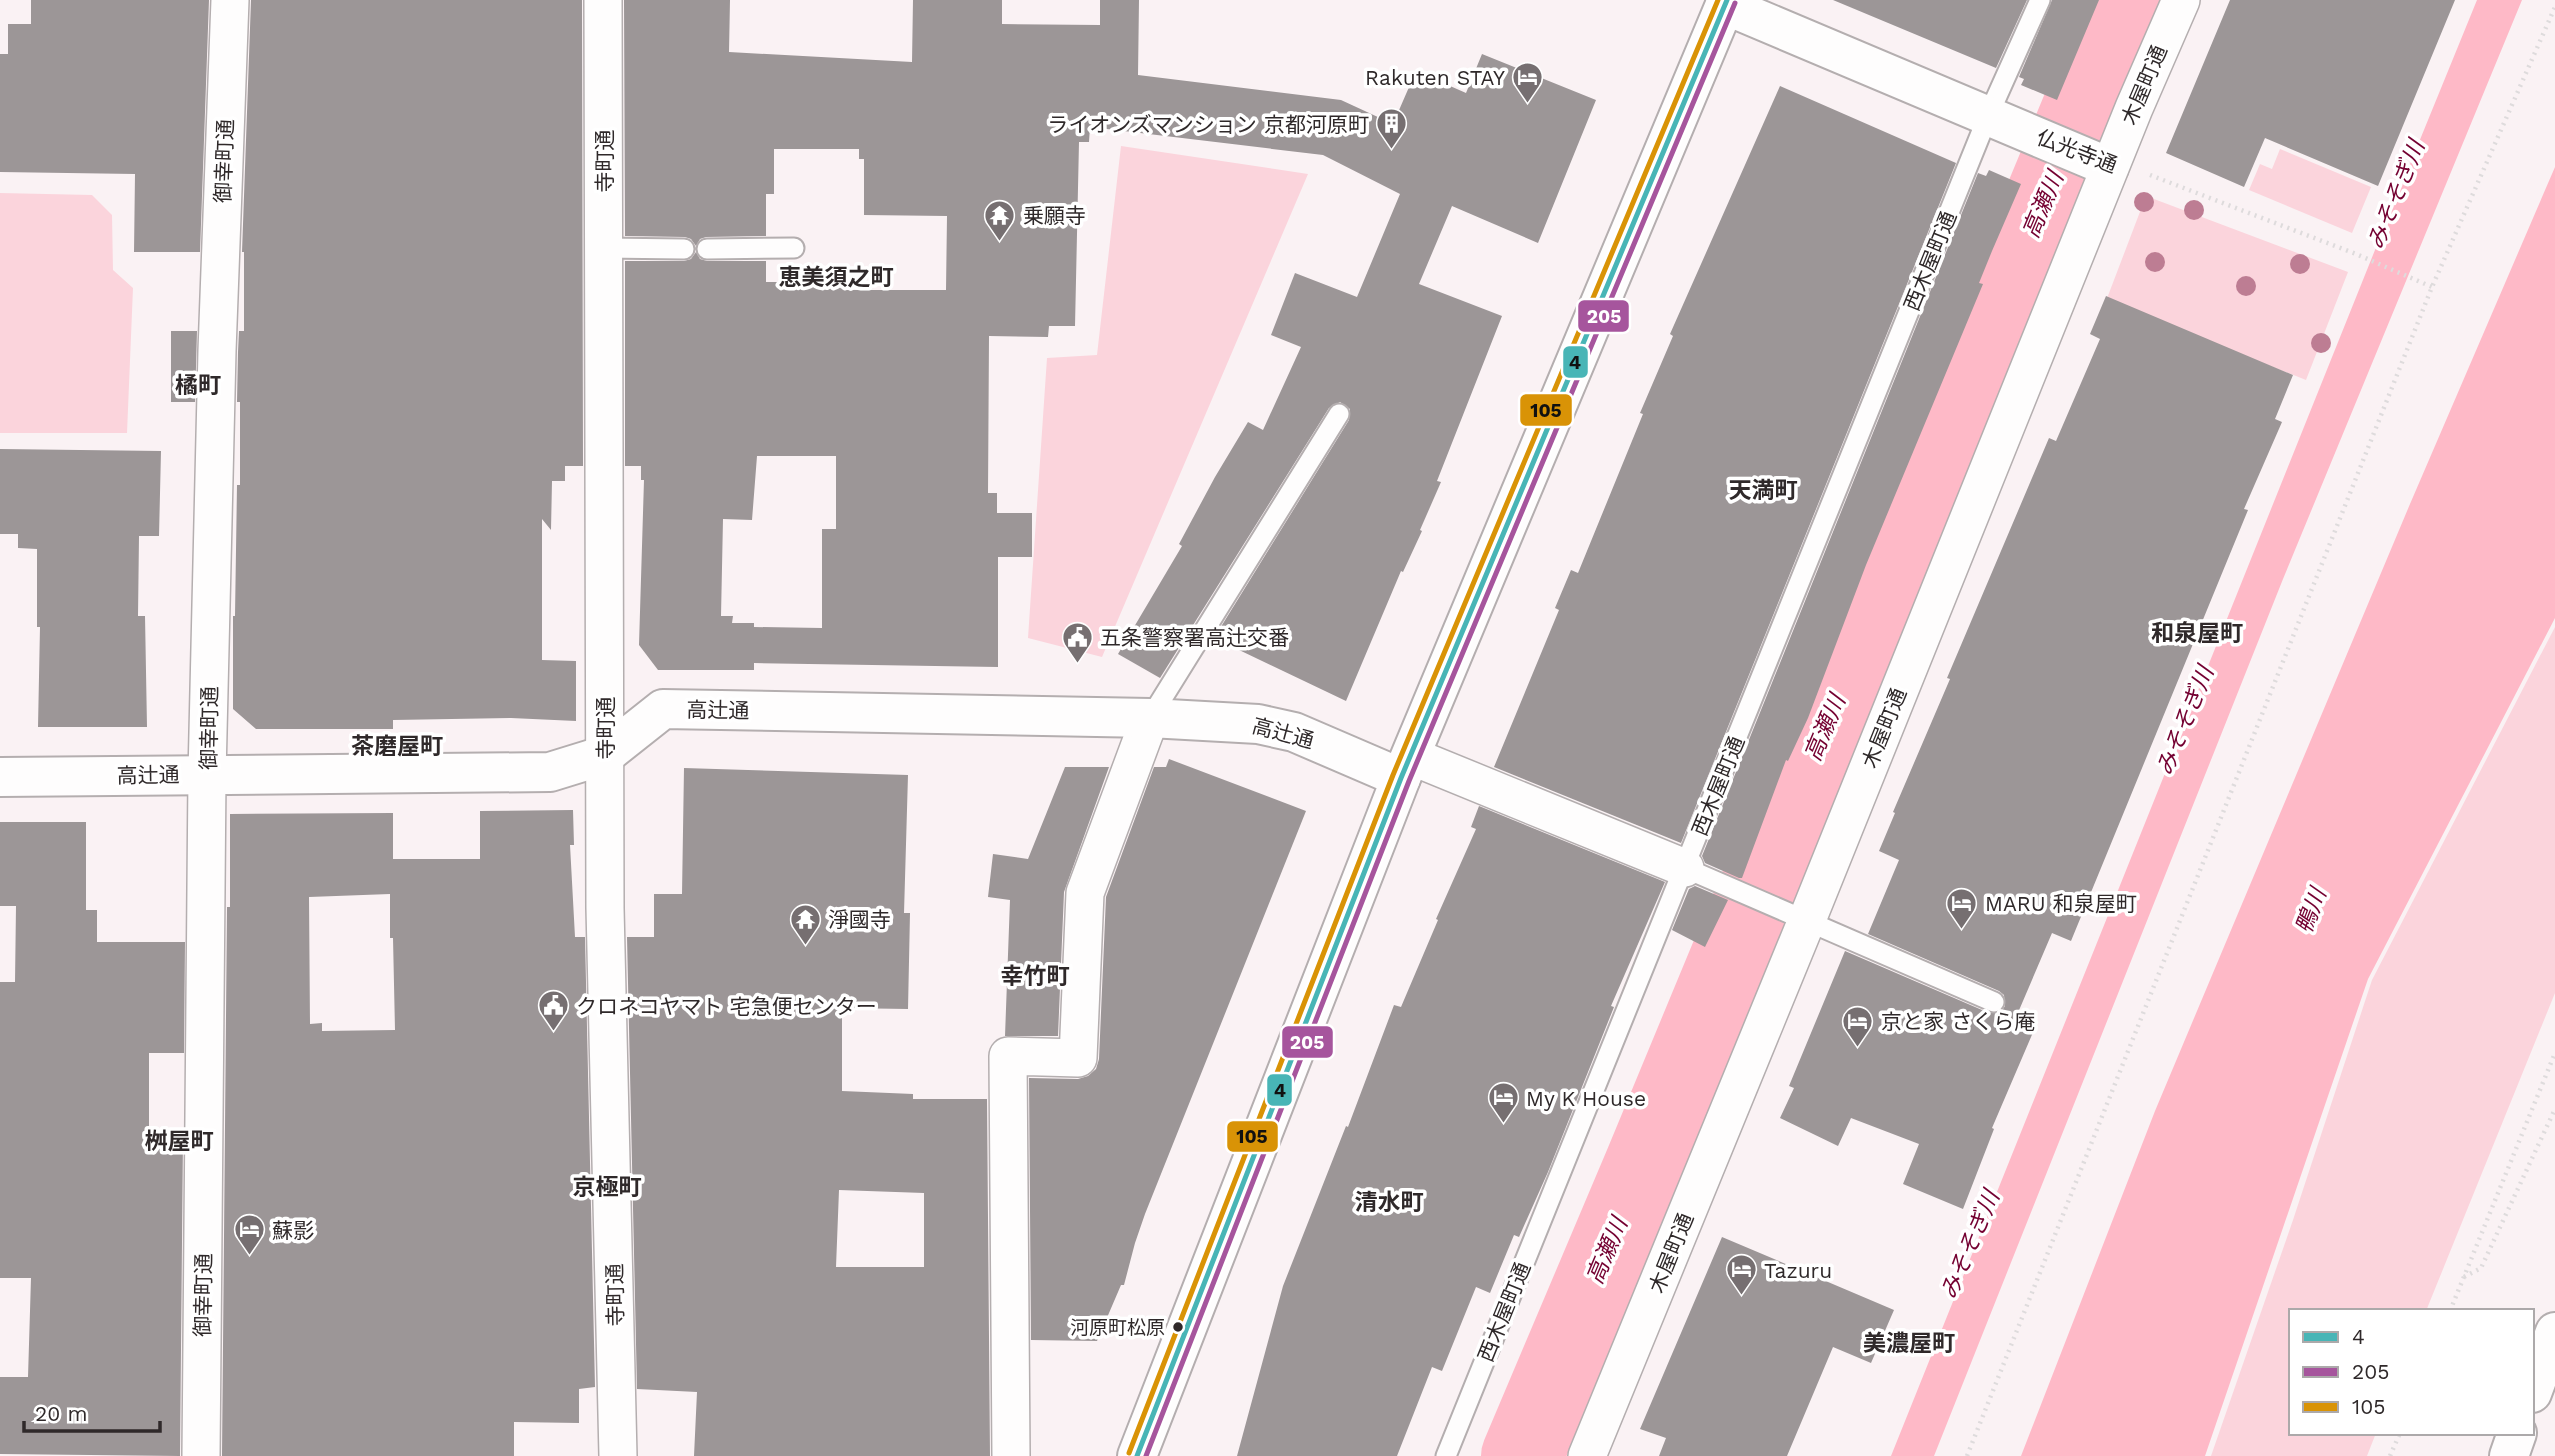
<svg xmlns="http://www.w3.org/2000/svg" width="2555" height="1456" font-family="'Work Sans','Noto Sans JP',sans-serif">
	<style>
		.green { fill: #fbd4dc }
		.water { fill: #feb9c7 }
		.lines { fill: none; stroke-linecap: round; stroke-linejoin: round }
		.river { stroke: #feb9c7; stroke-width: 82 }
		.building { fill: #9c9697; fill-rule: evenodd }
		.lane-casing { stroke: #b4aeaf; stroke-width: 23 }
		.street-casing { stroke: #b4aeaf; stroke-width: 40 }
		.secondary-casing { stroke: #b4aeaf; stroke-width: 42 }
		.primary-casing { stroke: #b4aeaf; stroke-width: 42 }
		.path { stroke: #dedbdc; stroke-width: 4.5; stroke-dasharray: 2 5; stroke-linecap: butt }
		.lane { stroke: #fefdfd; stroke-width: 19 }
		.street { stroke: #fefdfd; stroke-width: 37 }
		.secondary { stroke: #fefdfd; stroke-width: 38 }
		.primary { stroke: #fefdfd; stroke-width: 38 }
		.bus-1-casing { stroke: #fff; stroke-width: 10 }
		.bus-2-casing { stroke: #fff; stroke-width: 10 }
		.bus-3-casing { stroke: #fff; stroke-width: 10 }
		.bus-1 { stroke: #48b5b6; stroke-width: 5 }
		.bus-2 { stroke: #a6559d; stroke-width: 5 }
		.bus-3 { stroke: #d99306; stroke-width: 5 }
		.tree { fill: #bd7d93 }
		.bus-dot { fill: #2f292a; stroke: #fff; stroke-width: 2.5 }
		.labels { text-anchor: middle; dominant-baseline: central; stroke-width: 7; stroke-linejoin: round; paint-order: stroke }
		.bus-label { font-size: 19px; fill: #2f292a; stroke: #fff; text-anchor: end }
		.poi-label { font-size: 21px; fill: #2f292a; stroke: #fff; text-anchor: start }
		.street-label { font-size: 21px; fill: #2f292a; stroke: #fff }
		.water-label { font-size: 23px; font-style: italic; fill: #740031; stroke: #fff }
		.neighbourhood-label { font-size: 23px; font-weight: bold; fill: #2f292a; stroke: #fff }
		.line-badge { stroke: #fff; stroke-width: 2.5 }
		.badge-label { font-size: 19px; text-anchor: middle; font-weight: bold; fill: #fff }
		.pale-badge-label { font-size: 19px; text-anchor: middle; font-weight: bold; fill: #111 }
	</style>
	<rect width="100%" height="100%" fill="#faf2f4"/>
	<path class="green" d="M 1121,146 L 1308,174 L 1102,657 L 1028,638 L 1047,358 L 1097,355 Z
		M 2280,149 L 2371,187 L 2352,233 L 2249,190 L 2260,164 L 2272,169 Z
		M 0,193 L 92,195 L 112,215 L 113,270 L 133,288 L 127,433 L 0,433 Z
		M 2146,196 L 2348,272 L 2306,380 L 2106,301 Z
		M 2555,627 L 2555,993 L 2426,1311 L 2291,1311 L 2291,1433 L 2376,1433 L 2367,1456 L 2211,1456 L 2293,1220 L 2372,980 Z"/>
	<path class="water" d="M 2477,0 L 2522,0 L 2283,579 L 1934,1456 L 1891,1456 L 2377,245 Z
		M 2555,167 L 2555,618 L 2368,979 L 2205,1456 L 2021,1456 L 2155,1111 L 2410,504 Z"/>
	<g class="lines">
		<path class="river" d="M 1522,1456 L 1646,1163 L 2128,0"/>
	</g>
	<path class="building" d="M 31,0 L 209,0 L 200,252 L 134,252 L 135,174 L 0,172 L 0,54 L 8,54 L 8,24 L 31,24 Z
		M 251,0 L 582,0 L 583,466 L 565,466 L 565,481 L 552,481 L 551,530 L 542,519 L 542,660 L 576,661 L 576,721 L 511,718 L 393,720 L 393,729 L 256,729 L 233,709 L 233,616 L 235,616 L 237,485 L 240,485 L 240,402 L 237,402 L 238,352 L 239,331 L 244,331 L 244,252 L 242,252 Z
		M 624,0 L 730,0 L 729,52 L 912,62 L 913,0 L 1002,0 L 1002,24 L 1100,25 L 1100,0 L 1139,0 L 1138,75 L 1341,100 L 1393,124 L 1416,71 L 1466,93 L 1482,54 L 1596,100 L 1538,243 L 1452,206 L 1419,284 L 1502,316 L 1437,481 L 1441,482 L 1420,530 L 1422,531 L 1403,572 L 1401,571 L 1346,701 L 1214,638 L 1349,420 L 1350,409 L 1340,402 L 1329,408 L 1160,678 L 1118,654 L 1182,546 L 1179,544 L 1215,477 L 1248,422 L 1263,430 L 1301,347 L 1271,335 L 1295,273 L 1357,297 L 1400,194 L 1323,155 L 1090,127 L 1089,142 L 1079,142 L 1075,326 L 1049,326 L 1048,337 L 989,336 L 988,493 L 997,493 L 997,513 L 1032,513 L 1032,557 L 998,557 L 998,667 L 754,663 L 754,670 L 658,670 L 639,645 L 644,480 L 641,480 L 641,466 L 625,466 L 625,261 L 684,261 L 691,259 L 696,252 L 700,259 L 707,261 L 766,261 L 766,282 L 847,282 L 847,290 L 946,290 L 947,216 L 864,215 L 864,159 L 859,159 L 859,149 L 774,149 L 774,194 L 766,194 L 766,236 L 706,237 L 700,239 L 696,246 L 691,239 L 685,237 L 625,236 ZM 757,456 L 836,456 L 836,529 L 822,529 L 822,628 L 754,627 L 754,623 L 732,623 L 733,616 L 721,616 L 723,519 L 752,520 Z
		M 1833,0 L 2027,0 L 1996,68 Z
		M 2052,0 L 2099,0 L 2057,100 L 2021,85 L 2024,79 L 2019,77 Z
		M 2230,0 L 2455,0 L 2378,186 L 2265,138 L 2244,187 L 2166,153 Z
		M 1780,86 L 1956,163 L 1681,843 L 1494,767 L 1559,610 L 1555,608 L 1571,570 L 1578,573 L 1643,414 L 1640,413 L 1673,336 L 1670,334 Z
		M 1989,170 L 2021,184 L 1992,251 L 1979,283 L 1983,284 L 1866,565 L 1808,718 L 1788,761 L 1786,760 L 1742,878 L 1739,878 L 1705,863 L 1702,856 L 1978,173 L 1986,176 Z
		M 2106,296 L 2293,375 L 2275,419 L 2282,422 L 2244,509 L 2248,510 L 2071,941 L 2052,933 L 2014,1022 L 2034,1030 L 1992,1128 L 1994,1129 L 1963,1209 L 1903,1184 L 1919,1144 L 1851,1118 L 1838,1146 L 1780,1118 L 1794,1088 L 1789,1086 L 1845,951 L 1989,1013 L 2001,1012 L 2005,1006 L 2004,995 L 1999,991 L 1868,934 L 1899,860 L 1879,851 L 1895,813 L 1893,812 L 1950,679 L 1947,678 L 2049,438 L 2056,441 L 2100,339 L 2090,334 Z
		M 171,331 L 197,331 L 195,402 L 171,402 Z
		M 0,449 L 161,451 L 159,536 L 139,536 L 138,616 L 145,616 L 147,727 L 38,727 L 40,627 L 37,627 L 37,549 L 18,548 L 18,534 L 0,534 Z
		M 1169,759 L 1306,811 L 1145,1214 L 1135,1243 L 1124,1285 L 1121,1285 L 1097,1341 L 1031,1340 L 1029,1078 L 1078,1079 L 1088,1076 L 1096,1069 L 1099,1059 L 1106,897 L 1154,767 L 1166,767 Z
		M 1065,767 L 1109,767 L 1064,892 L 1058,1036 L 1005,1036 L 1010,900 L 988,897 L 993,854 L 1028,859 Z
		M 684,768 L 908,775 L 904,913 L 910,913 L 908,1009 L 842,1008 L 842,1091 L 913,1094 L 913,1099 L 987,1099 L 990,1456 L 694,1456 L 697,1392 L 637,1389 L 627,937 L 654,937 L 654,894 L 682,894 ZM 839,1190 L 924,1193 L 924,1267 L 836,1267 Z
		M 1479,806 L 1665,882 L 1611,1006 L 1614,1007 L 1548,1172 L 1519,1237 L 1514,1235 L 1490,1293 L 1476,1287 L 1442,1371 L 1432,1367 L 1397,1456 L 1237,1456 L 1283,1286 L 1346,1126 L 1348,1127 L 1394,1005 L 1401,1007 L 1438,920 L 1436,919 L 1476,829 L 1471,827 Z
		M 573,810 L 574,845 L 570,845 L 575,937 L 585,937 L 595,1387 L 579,1389 L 579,1423 L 514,1422 L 514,1456 L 222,1456 L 227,907 L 230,907 L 230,814 L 393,813 L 393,859 L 480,859 L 480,811 ZM 390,894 L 390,938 L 393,938 L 395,1030 L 322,1031 L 322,1023 L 310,1024 L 309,897 Z
		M 0,822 L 86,822 L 86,910 L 97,910 L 97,942 L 185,942 L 184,1053 L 149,1053 L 149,1136 L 183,1136 L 180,1456 L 0,1454 L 0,1377 L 28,1377 L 31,1278 L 0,1278 L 0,982 L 15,982 L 16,906 L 0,906 Z
		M 1695,886 L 1728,900 L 1705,947 L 1672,930 L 1689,889 Z
		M 1722,1237 L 1894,1310 L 1871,1363 L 1833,1347 L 1787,1456 L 1659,1456 L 1666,1438 L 1640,1429 Z"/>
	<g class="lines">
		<defs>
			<path id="lane" d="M 604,248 L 684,249
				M 707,249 L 794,248
				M 1150,718 L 1339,414
				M 1685,868 L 1994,1002
				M 1446,1456 L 1988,116 L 2040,0"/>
			<path id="street" d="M 603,0 L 605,908 L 618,1456
				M 1411,756 L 1685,868
				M 201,1456 L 207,775 L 217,351 L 230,0
				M 1011,1456 L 1008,1056 L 1078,1058 L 1085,893 L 1150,718
				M 1587,1456 L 1807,920 L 2134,108 L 2181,0"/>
			<path id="secondary" d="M 1725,5 L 2109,167
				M 0,777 L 550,772 L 605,755 L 663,709 L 1150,718 L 1258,724 L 1294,732 L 1401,778
				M 2532,1393 L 2555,1332
				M 2509,1456 L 2517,1433"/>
			<path id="primary" d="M 1137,1456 L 1401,778 L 1727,0"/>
		</defs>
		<use href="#lane" class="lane-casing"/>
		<use href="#street" class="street-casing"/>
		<use href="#secondary" class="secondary-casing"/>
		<use href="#primary" class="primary-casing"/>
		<path class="path" d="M 2150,175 L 2356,254 L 2432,287
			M 2464,1277 L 2481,1268 L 2555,1109
			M 2450,1311 L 2555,1053
			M 1967,1456 L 2432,287 L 2555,7
			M 2390,1456 L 2400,1433"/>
		<use href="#lane" class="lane"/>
		<use href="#street" class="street"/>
		<use href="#secondary" class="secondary"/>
		<use href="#primary" class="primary"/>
		<defs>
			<path id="bus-1" d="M 1137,1456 L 1401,778 L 1727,0"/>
			<path id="bus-2" d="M 1146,1456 L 1409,781 L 1735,3"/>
			<path id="bus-3" d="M 1129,1453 L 1393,775 L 1718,0"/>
		</defs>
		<use href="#bus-1" class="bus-1-casing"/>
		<use href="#bus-2" class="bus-2-casing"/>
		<use href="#bus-3" class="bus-3-casing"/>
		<use href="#bus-1" class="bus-1"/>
		<use href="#bus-2" class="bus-2"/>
		<use href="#bus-3" class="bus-3"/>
	</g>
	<g class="tree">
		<circle cx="2144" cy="202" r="10"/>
		<circle cx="2194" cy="210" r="10"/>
		<circle cx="2155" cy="262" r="10"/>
		<circle cx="2300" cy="264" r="10"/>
		<circle cx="2246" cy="286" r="10"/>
		<circle cx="2321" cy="343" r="10"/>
	</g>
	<defs>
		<symbol id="hotel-pin" viewBox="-11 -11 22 30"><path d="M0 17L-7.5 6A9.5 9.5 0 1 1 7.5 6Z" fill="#766f71" stroke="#fff"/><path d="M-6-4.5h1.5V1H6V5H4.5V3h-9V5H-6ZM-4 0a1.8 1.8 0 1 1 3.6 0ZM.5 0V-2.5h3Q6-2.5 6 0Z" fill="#fff"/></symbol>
		<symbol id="building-pin" viewBox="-11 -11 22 30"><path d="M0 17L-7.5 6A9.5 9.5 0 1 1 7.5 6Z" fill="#766f71" stroke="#fff"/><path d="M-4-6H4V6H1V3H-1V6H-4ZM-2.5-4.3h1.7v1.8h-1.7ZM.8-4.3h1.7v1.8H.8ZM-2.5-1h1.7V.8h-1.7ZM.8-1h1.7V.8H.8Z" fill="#fff"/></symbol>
		<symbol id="temple-pin" viewBox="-11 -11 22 30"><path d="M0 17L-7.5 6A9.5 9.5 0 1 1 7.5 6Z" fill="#766f71" stroke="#fff"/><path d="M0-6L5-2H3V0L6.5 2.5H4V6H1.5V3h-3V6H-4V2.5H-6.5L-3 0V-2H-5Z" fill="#fff"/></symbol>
		<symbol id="civic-pin" viewBox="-11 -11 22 30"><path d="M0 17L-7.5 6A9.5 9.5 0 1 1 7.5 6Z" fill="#766f71" stroke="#fff"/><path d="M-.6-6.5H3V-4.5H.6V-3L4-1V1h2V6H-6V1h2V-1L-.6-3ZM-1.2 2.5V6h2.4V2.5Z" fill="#fff"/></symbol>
	</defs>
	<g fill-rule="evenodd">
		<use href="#hotel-pin" x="1510" y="60" width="35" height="47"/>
		<use href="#building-pin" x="1374" y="106" width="35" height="47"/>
		<use href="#temple-pin" x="982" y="198" width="35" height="47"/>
		<use href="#civic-pin" x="1060" y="620" width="35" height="47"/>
		<use href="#hotel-pin" x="1944" y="886" width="35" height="47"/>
		<use href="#temple-pin" x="788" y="902" width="35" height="47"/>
		<use href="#civic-pin" x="536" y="988" width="35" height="47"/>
		<use href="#hotel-pin" x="1840" y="1004" width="35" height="47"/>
		<use href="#hotel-pin" x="1486" y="1080" width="35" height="47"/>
		<use href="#hotel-pin" x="232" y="1212" width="35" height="47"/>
		<use href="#hotel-pin" x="1724" y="1252" width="35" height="47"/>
	</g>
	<circle class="bus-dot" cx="1178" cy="1327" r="6"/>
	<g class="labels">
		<g class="bus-label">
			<text x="1165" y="1327">河原町松原</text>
		</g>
		<g class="poi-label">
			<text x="1505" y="77" text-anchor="end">Rakuten STAY</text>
			<text x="1369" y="124" text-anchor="end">ライオンズマンション 京都河原町</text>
			<text x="1023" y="215">乗願寺</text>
			<text x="1100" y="637">五条警察署高辻交番</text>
			<text x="1985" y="903">MARU 和泉屋町</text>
			<text x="828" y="919">淨國寺</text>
			<text x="576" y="1006">クロネコヤマト 宅急便センター</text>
			<text x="1881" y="1021">京と家 さくら庵</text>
			<text x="1526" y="1098">My K House</text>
			<text x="272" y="1230">蘇影</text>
			<text x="1764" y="1270">Tazuru</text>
		</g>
		<g class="street-label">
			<text transform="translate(2144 85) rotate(-67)">木屋町通</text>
			<text transform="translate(2077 151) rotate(21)">仏光寺通</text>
			<text transform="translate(224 161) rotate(-88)">御幸町通</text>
			<text transform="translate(604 161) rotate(-90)">寺町通</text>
			<text transform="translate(1930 261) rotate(-68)">西木屋町通</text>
			<text transform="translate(718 710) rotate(1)">高辻通</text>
			<text transform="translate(209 728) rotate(-89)">御幸町通</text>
			<text transform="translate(605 728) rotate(-90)">寺町通</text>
			<text transform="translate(1884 728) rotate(-68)">木屋町通</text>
			<text transform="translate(1283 733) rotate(15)">高辻通</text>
			<text transform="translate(148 775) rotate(-1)">高辻通</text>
			<text transform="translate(1718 786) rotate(-68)">西木屋町通</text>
			<text transform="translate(1671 1253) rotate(-68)">木屋町通</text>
			<text transform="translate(203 1295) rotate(-89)">御幸町通</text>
			<text transform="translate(615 1295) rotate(-91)">寺町通</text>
			<text transform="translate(1504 1312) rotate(-68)">西木屋町通</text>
		</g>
		<g class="water-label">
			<text transform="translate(2396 195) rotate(-68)">みそそぎ川</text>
			<text transform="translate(2043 205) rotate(-67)">高瀬川</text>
			<text transform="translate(2185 721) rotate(-68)">みそそぎ川</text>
			<text transform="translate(1825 728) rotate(-67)">高瀬川</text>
			<text transform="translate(2311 911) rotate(-69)">鴨川</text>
			<text transform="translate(1970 1245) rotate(-67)">みそそぎ川</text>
			<text transform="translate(1607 1251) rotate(-67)">高瀬川</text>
		</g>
		<g class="neighbourhood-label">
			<text x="836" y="277">恵美須之町</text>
			<text x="198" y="385">橘町</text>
			<text x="1763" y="490">天満町</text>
			<text x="2197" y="633">和泉屋町</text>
			<text x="397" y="746">茶磨屋町</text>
			<text x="1035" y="976">幸竹町</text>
			<text x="179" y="1141">桝屋町</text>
			<text x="607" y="1187">京極町</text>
			<text x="1389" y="1202">清水町</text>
			<text x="1909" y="1343">美濃屋町</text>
		</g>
	</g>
	<g class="line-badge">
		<rect x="1577" y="299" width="53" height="34" rx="7" fill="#a6559d"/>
		<rect x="1562" y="345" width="27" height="34" rx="7" fill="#48b5b6"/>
		<rect x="1519" y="393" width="54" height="34" rx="7" fill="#d99306"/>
		<rect x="1281" y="1025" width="53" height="34" rx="7" fill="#a6559d"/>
		<rect x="1266" y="1073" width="27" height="34" rx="7" fill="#48b5b6"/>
		<rect x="1226" y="1120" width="53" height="33" rx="7" fill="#d99306"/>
	</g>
	<g class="badge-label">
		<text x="1604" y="323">205</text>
		<text x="1307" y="1049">205</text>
	</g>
	<g class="pale-badge-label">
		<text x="1575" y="369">4</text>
		<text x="1546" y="417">105</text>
		<text x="1280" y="1097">4</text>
		<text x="1252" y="1143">105</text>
	</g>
	<rect x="2289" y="1309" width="245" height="126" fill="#ffffff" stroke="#aca9aa" stroke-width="2"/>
	<rect x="2303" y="1332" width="35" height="10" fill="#48b5b6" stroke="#aca9aa" stroke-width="2"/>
	<text x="2352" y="1344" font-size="21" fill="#2f292a">4</text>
	<rect x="2303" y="1367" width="35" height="10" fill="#a6559d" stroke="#aca9aa" stroke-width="2"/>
	<text x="2352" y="1379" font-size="21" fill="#2f292a">205</text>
	<rect x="2303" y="1402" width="35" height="10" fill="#d99306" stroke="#aca9aa" stroke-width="2"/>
	<text x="2352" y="1414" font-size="21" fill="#2f292a">105</text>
	<path d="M24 1421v10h136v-10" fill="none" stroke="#2f292a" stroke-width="3.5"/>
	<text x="35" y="1421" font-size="21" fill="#2f292a" stroke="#ffffff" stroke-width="5" paint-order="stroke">20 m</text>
</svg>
